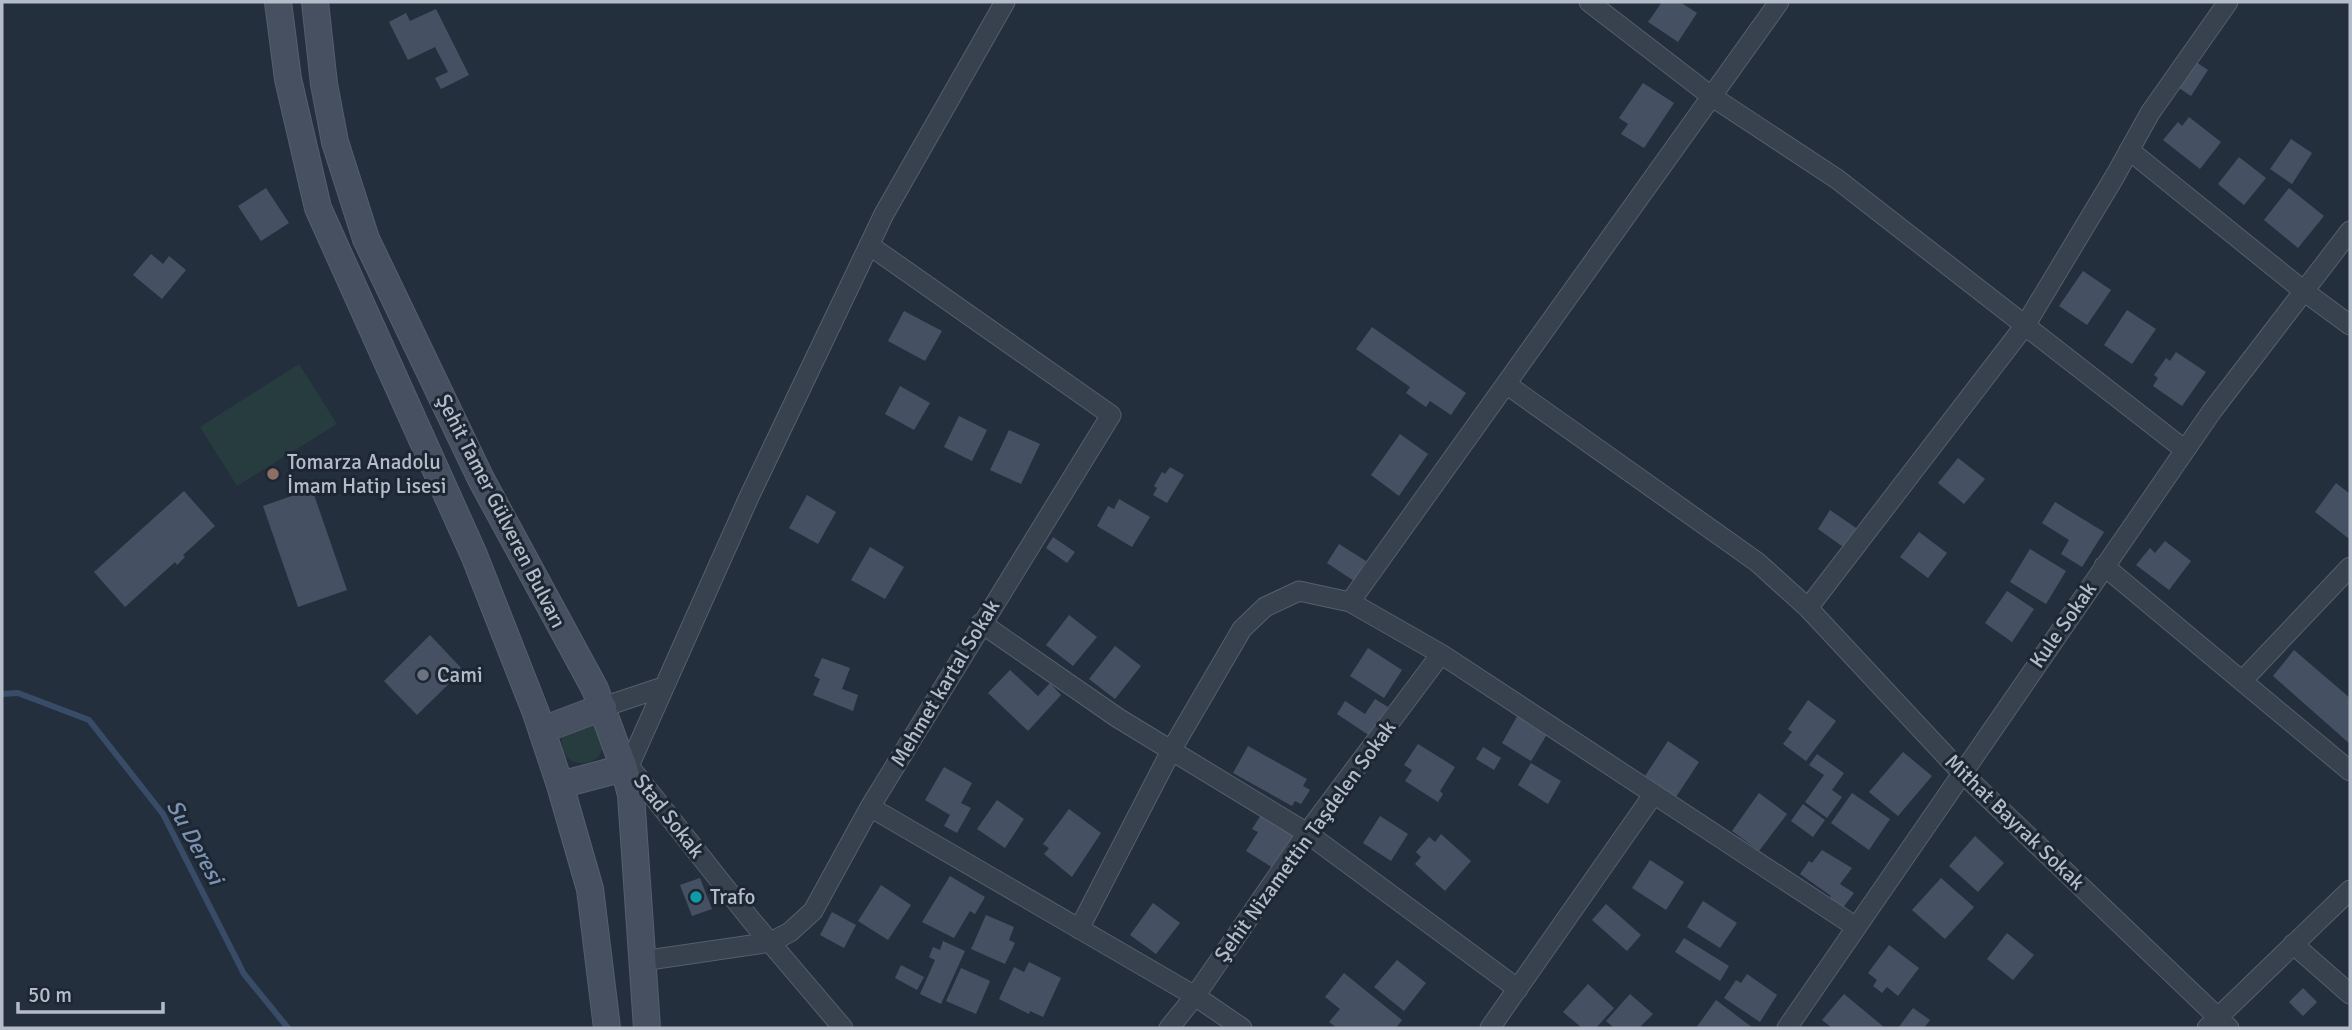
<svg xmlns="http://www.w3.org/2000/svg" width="2352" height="1030" font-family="Signika,sans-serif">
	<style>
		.green { fill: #263c3f }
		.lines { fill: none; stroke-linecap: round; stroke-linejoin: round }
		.stream { stroke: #394c67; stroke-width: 6 }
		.building { fill: #455162 }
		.street-casing { stroke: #565f6c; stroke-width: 21 }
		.secondary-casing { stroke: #565f6c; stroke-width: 28 }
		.street { stroke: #38414e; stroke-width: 19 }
		.secondary { stroke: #465061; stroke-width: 26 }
		.education-dot { fill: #8d6e63; stroke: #1d2633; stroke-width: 2.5 }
		.worship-dot { fill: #6b7280; stroke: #1d2633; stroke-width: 2.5 }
		.culture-dot { fill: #0f9aa8; stroke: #1d2633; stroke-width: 2.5 }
		.labels { text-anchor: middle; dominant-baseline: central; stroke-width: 6; stroke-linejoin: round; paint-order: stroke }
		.poi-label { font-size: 21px; fill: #b4bcc9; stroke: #1d2633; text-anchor: start }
		.street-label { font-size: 21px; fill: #b4bcc9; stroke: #1d2633 }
		.water-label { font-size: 23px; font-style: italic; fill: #7c92b1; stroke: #1d2633 }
	</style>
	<rect width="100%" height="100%" fill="#242f3e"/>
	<path class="green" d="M 299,364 L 337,424 L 237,486 L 200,427 Z
		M 589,722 C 595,725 596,728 599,734 C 617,768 555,777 562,735 Z"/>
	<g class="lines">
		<path class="stream" d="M 2,694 L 18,693 L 89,720 L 163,814 L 244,974 L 288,1028"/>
	</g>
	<path class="building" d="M 1662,2 L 1680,2 L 1697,13 L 1678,42 L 1648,22 Z
		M 436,9 L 469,75 L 441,89 L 435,78 L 448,72 L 435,47 L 408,60 L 389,22 L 406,13 L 410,21 Z
		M 2196,62 L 2208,70 L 2191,96 L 2179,88 Z
		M 1643,83 L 1674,103 L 1644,148 L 1621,134 L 1628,124 L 1619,118 Z
		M 2189,117 L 2221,142 L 2200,169 L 2163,140 L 2178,122 L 2182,126 Z
		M 2291,139 L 2312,153 L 2292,184 L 2270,169 Z
		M 2239,157 L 2266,178 L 2244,205 L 2218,184 Z
		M 266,188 L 289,223 L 261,241 L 238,206 Z
		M 2289,188 L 2324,216 L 2298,248 L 2264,220 Z
		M 151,254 L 163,264 L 169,256 L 186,270 L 162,299 L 133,275 Z
		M 2083,271 L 2111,290 L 2087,325 L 2059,306 Z
		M 2127,310 L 2156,329 L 2132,364 L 2104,345 Z
		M 904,311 L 942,331 L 925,361 L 888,341 Z
		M 1372,327 L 1466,393 L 1451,415 L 1430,401 L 1426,407 L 1406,393 L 1410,387 L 1356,349 Z
		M 2176,352 L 2206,372 L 2182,406 L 2153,386 L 2158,378 L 2154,375 L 2166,358 L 2170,361 Z
		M 900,386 L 930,403 L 914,430 L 885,414 Z
		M 959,416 L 987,430 L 972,461 L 944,447 Z
		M 1009,430 L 1040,444 L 1021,484 L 990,470 Z
		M 1400,434 L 1428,454 L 1399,496 L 1371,475 Z
		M 1958,458 L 1985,479 L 1964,504 L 1938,483 Z
		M 1170,467 L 1184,475 L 1167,503 L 1153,495 L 1157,488 L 1154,486 L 1162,472 L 1165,474 Z
		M 2336,483 L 2350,494 L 2350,535 L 2348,538 L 2315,512 Z
		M 312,489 L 347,590 L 298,607 L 263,506 Z
		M 184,491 L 215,526 L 183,555 L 185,557 L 177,565 L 175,562 L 125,607 L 94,572 Z
		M 807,495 L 836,512 L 818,544 L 789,528 Z
		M 1119,499 L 1150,517 L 1132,547 L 1097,526 L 1108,506 L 1114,509 Z
		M 2055,502 L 2104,532 L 2082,567 L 2061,554 L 2069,540 L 2042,523 Z
		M 1830,510 L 1859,530 L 1846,549 L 1818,529 Z
		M 1919,532 L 1947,553 L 1928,578 L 1900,557 Z
		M 1053,537 L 1075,552 L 1067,563 L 1046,548 Z
		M 2165,541 L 2191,561 L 2169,590 L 2136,565 L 2150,548 L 2155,553 Z
		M 1339,544 L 1366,561 L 1354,581 L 1327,563 Z
		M 870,547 L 904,567 L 885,599 L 851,580 Z
		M 2030,549 L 2066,571 L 2046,604 L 2010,582 Z
		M 2007,591 L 2034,609 L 2012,642 L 1985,623 Z
		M 1069,615 L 1097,637 L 1073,666 L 1046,645 Z
		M 430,635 L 463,670 L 417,715 L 384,681 Z
		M 1115,646 L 1141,666 L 1115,699 L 1089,679 Z
		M 1368,648 L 1402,670 L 1384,698 L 1350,676 Z
		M 2294,650 L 2350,698 L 2350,744 L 2273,676 Z
		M 822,658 L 850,668 L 842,689 L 858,695 L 853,711 L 813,695 L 820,679 L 814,676 Z
		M 1010,670 L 1038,696 L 1050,683 L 1061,695 L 1028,731 L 988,693 Z
		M 1375,699 L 1388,707 L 1370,736 L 1337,714 L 1345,701 L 1365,714 Z
		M 1808,700 L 1836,721 L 1806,761 L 1783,744 L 1792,732 L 1788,729 Z
		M 1519,713 L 1549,731 L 1531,761 L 1502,743 Z
		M 1668,741 L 1699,762 L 1676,797 L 1645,776 Z
		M 1418,744 L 1455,767 L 1440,791 L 1443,794 L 1438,802 L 1405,781 L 1412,770 L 1404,765 Z
		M 1248,746 L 1307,779 L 1303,786 L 1310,790 L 1301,804 L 1295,801 L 1292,806 L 1233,773 Z
		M 1483,747 L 1501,758 L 1494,770 L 1476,759 Z
		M 1903,752 L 1932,776 L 1898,816 L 1869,792 Z
		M 1817,754 L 1844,773 L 1832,790 L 1842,797 L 1827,818 L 1805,802 L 1824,775 L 1809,765 Z
		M 1531,763 L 1561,781 L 1548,804 L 1518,785 Z
		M 944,767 L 972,783 L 961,803 L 971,808 L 957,833 L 944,826 L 950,815 L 925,800 Z
		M 1759,793 L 1787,814 L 1759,851 L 1732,831 Z
		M 1852,793 L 1890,819 L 1869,850 L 1831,823 Z
		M 997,800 L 1024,819 L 1005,848 L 977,829 Z
		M 1803,804 L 1825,820 L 1813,837 L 1791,821 Z
		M 1069,809 L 1101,833 L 1072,877 L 1044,854 L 1049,848 L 1043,844 Z
		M 1261,815 L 1295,836 L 1275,869 L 1246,851 L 1258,832 L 1252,829 Z
		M 1380,816 L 1408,834 L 1391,861 L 1363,843 Z
		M 1441,834 L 1471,861 L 1445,891 L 1415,864 L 1421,857 L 1416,852 L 1429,837 L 1435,842 Z
		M 1975,836 L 2004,863 L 1978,892 L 1949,866 Z
		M 1822,850 L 1852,868 L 1840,884 L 1854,893 L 1842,909 L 1829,899 L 1831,896 L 1800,874 L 1809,861 L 1812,863 Z
		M 1650,860 L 1684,882 L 1666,910 L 1632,888 Z
		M 950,876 L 985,897 L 975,914 L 970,911 L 954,938 L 922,922 Z
		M 700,878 L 712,909 L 692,916 L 680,885 Z
		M 1941,878 L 1974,907 L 1945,939 L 1912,910 Z
		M 881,885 L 911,905 L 888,940 L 858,921 Z
		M 1703,901 L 1737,923 L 1720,948 L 1687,927 Z
		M 1153,903 L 1180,923 L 1156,954 L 1130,935 Z
		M 1606,904 L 1641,935 L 1627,951 L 1592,920 Z
		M 832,912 L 856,925 L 844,948 L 820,935 Z
		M 986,915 L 1014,927 L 1009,940 L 1015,943 L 1005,964 L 971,949 Z
		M 2007,933 L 2034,955 L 2013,980 L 1987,959 Z
		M 1684,938 L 1729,966 L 1720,981 L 1675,952 Z
		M 943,941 L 965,951 L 941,1004 L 920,994 L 935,960 L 929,957 L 933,947 L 940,950 Z
		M 1889,945 L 1919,968 L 1898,996 L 1887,987 L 1882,993 L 1873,986 L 1877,980 L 1868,973 Z
		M 1397,960 L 1426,983 L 1404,1011 L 1374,987 Z
		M 1029,962 L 1061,978 L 1043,1017 L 1030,1011 L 1029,1014 L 999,999 L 1014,967 L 1024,972 Z
		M 901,965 L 924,977 L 917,990 L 895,978 Z
		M 961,968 L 990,981 L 976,1014 L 946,1001 Z
		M 1344,973 L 1402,1020 L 1396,1028 L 1337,1028 L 1329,1022 L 1340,1009 L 1325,997 Z
		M 1747,974 L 1777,995 L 1760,1022 L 1724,998 L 1736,980 L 1741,983 Z
		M 1588,984 L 1614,1008 L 1596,1028 L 1582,1028 L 1563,1012 Z
		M 2303,988 L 2317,1002 L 2303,1016 L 2289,1002 Z
		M 1630,994 L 1653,1014 L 1639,1028 L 1614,1028 L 1606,1021 Z
		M 1844,994 L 1885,1028 L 1832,1028 L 1822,1020 Z
		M 1716,1000 L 1753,1028 L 1696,1028 Z
		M 1913,1008 L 1930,1020 L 1924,1028 L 1898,1028 Z"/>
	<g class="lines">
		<defs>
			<path id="street" d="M 1589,2 L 1711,96 L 1837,179 L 2185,450
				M 2129,150 L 2305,292 L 2350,325
				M 1506,384 L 1757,562 L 1808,608 L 1961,772 L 2229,1028
				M 2104,566 L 2350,771
				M 1350,602 L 1779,2
				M 1808,608 L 2026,324 L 2115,176 L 2150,113 L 2228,2
				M 981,623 L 1118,718 L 1307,833 L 1518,989
				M 2242,681 L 2350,567
				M 603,707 L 663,687
				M 629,766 L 751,920 L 843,1028
				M 624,768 L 629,766 L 749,497 L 884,214 L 1005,2
				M 870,807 L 1195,996 L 1242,1028
				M 1079,929 L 1172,749 L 1242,629 L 1265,607 L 1299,591 L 1350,602 L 1441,654 L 1856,927
				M 2293,944 L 2350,994
				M 642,961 L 771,942 L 790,932 L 813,911 L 870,807 L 1111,415 L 869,245
				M 1169,1028 L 1195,996 L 1307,833 L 1441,654
				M 1490,1028 L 1653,795
				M 1787,1028 L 2212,411 L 2350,231
				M 2207,1028 L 2350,890"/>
			<path id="secondary" d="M 278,2 L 288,79 L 318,208 L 474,555 L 536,713 L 560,785 L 590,889 L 607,1028
				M 315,2 L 324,84 L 335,142 L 366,239 L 481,479 L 595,689 L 624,768 L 631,795 L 647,1028
				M 542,730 L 603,707
				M 560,785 L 624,768"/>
		</defs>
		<use href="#street" class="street-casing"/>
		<use href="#secondary" class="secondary-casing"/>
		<use href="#street" class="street"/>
		<use href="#secondary" class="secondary"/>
	</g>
	<circle class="education-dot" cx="273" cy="474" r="7"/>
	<circle class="worship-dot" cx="423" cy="675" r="7"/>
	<circle class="culture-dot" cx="696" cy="897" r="7"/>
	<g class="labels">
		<g class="poi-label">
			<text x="287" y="462">Tomarza Anadolu<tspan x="287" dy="24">İmam Hatip Lisesi</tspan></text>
			<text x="437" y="675">Cami</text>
			<text x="710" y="897">Trafo</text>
		</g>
		<g class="street-label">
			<text transform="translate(501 511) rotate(63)">Şehit Tamer Gülveren Bulvarı</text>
			<text transform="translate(2063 625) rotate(-55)">Kule Sokak</text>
			<text transform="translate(945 683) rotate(-59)">Mehmet kartal Sokak</text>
			<text transform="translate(669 816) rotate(52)">Stad Sokak</text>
			<text transform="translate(2015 822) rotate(44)">Mithat Bayrak Sokak</text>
			<text transform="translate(1305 841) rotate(-54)">Şehit Nizamettin Taşdelen Sokak</text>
		</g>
		<g class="water-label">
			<text transform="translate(195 842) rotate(61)">Su Deresi</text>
		</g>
	</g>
	<rect width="2352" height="1030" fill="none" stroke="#b4bcc9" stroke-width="7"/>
	<path d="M18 1002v10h145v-10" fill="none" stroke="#b4bcc9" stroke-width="3.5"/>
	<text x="28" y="1002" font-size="21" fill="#b4bcc9" stroke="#1d2633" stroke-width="5" paint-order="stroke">50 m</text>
</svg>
